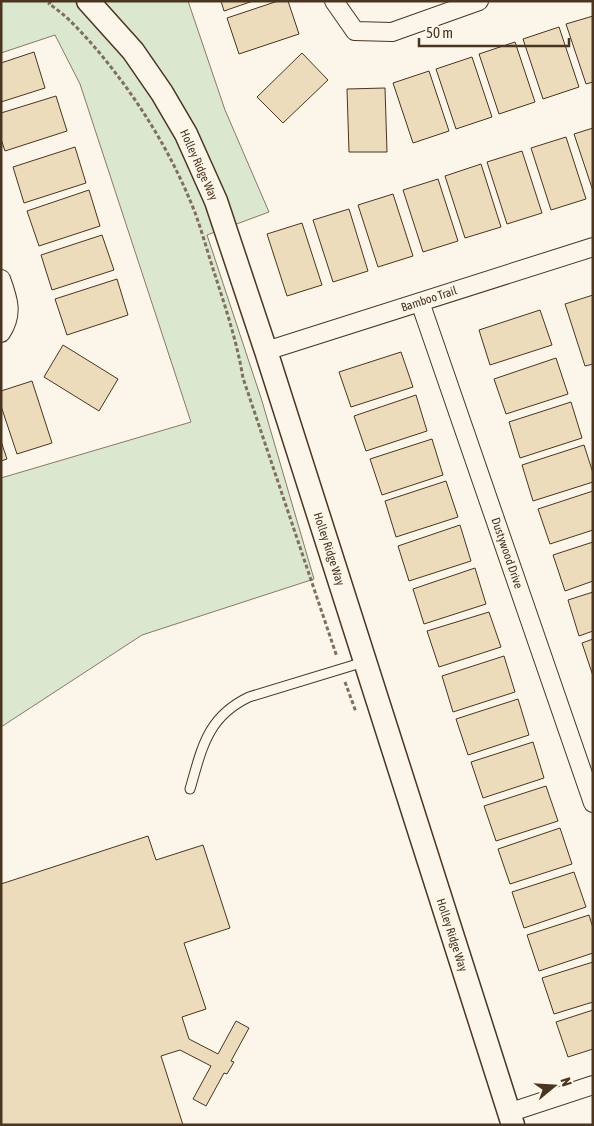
<svg xmlns="http://www.w3.org/2000/svg" width="594" height="1126" font-family="'Asap Condensed',sans-serif">
	<style>
		.green { fill: #dce7d0; stroke: #887966 }
		.building { fill: #ecdcbc; stroke: #4a3520 }
		.lines { fill: none; stroke-linecap: round; stroke-linejoin: round }
		.service-casing { stroke: #4a3520; stroke-width: 11 }
		.minor-casing { stroke: #4a3520; stroke-width: 20 }
		.tertiary-casing { stroke: #4a3520; stroke-width: 25 }
		.path { stroke: #7f6f5c; stroke-width: 3; stroke-dasharray: 4 2.5; stroke-linecap: butt }
		.service { stroke: #fbf6e9; stroke-width: 9 }
		.minor { stroke: #fbf6e9; stroke-width: 18 }
		.tertiary { stroke: #fbf6e9; stroke-width: 22 }
		.labels { text-anchor: middle; dominant-baseline: central; stroke-width: 4; stroke-linejoin: round; paint-order: stroke }
		.street-label { font-size: 12px; fill: #4a3520; stroke: #fbf6e9 }
	</style>
	<rect width="100%" height="100%" fill="#fbf6e9"/>
	<path class="green" d="M 1,1 L 188,1 L 225,110 L 269,212 L 207,235 L 262,401 L 314,579 L 142,635 L 1,727 L 1,478 L 191,422 L 80,84 L 55,35 L 1,53 Z"/>
	<path class="building" d="M 221,1 L 253,1 L 224,11 Z
		M 278,1 L 288,1 L 299,34 L 239,54 L 227,18 Z
		M 593,16 L 593,82 L 586,84 L 566,24 Z
		M 559,27 L 579,87 L 543,99 L 523,39 Z
		M 515,42 L 535,102 L 499,114 L 479,54 Z
		M 34,52 L 45,88 L 1,102 L 1,63 Z
		M 302,53 L 328,80 L 283,123 L 257,97 Z
		M 472,57 L 492,117 L 456,129 L 436,69 Z
		M 429,71 L 449,131 L 413,143 L 393,83 Z
		M 385,88 L 387,152 L 349,152 L 347,89 Z
		M 56,96 L 67,131 L 5,151 L 1,139 L 1,113 Z
		M 593,128 L 593,191 L 574,134 Z
		M 566,137 L 586,199 L 551,210 L 531,148 Z
		M 75,147 L 86,183 L 24,203 L 13,167 Z
		M 522,151 L 542,213 L 507,224 L 487,162 Z
		M 481,164 L 501,227 L 465,238 L 445,176 Z
		M 438,179 L 458,241 L 423,252 L 403,190 Z
		M 89,190 L 100,226 L 39,246 L 27,211 Z
		M 393,194 L 413,256 L 378,267 L 358,205 Z
		M 349,209 L 368,271 L 333,282 L 313,220 Z
		M 302,223 L 322,285 L 287,296 L 267,234 Z
		M 102,235 L 114,270 L 52,290 L 41,255 Z
		M 117,279 L 128,315 L 67,335 L 55,299 Z
		M 593,295 L 593,364 L 585,366 L 565,304 Z
		M 540,310 L 552,345 L 490,365 L 479,330 Z
		M 63,345 L 118,379 L 99,411 L 44,377 Z
		M 401,352 L 413,387 L 351,407 L 339,372 Z
		M 556,358 L 568,394 L 506,414 L 494,379 Z
		M 32,381 L 52,443 L 17,454 L 1,406 L 1,391 Z
		M 416,395 L 427,431 L 366,451 L 354,416 Z
		M 571,402 L 582,438 L 520,458 L 509,422 Z
		M 432,439 L 443,475 L 382,495 L 370,459 Z
		M 1,441 L 7,459 L 1,461 Z
		M 584,445 L 593,473 L 593,482 L 533,501 L 522,465 Z
		M 446,481 L 458,517 L 396,537 L 385,501 Z
		M 593,491 L 593,530 L 550,544 L 538,509 Z
		M 460,525 L 471,561 L 409,581 L 398,546 Z
		M 593,542 L 593,581 L 565,591 L 553,555 Z
		M 475,568 L 486,604 L 424,624 L 413,589 Z
		M 593,592 L 593,631 L 579,636 L 568,600 Z
		M 489,612 L 501,647 L 439,667 L 427,631 Z
		M 593,639 L 593,676 L 582,643 Z
		M 504,656 L 515,692 L 453,712 L 442,676 Z
		M 518,699 L 529,735 L 468,755 L 456,719 Z
		M 533,742 L 544,778 L 483,798 L 471,762 Z
		M 546,786 L 558,821 L 496,841 L 484,806 Z
		M 560,828 L 572,864 L 510,884 L 498,849 Z
		M 148,836 L 156,860 L 203,845 L 230,928 L 184,943 L 206,1009 L 182,1017 L 189,1039 L 218,1054 L 236,1021 L 249,1028 L 231,1061 L 234,1062 L 227,1074 L 224,1073 L 206,1106 L 193,1099 L 211,1066 L 180,1050 L 161,1056 L 183,1125 L 1,1125 L 1,884 Z
		M 574,872 L 586,907 L 524,928 L 512,892 Z
		M 589,915 L 593,928 L 593,953 L 539,971 L 527,935 Z
		M 593,962 L 593,1002 L 554,1014 L 542,978 Z
		M 593,1010 L 593,1049 L 568,1057 L 556,1022 Z"/>
	<g class="lines">
		<defs>
			<path id="service" d="M 190,789 C 202,748 207,717 249,697 L 364,662"/>
			<path id="minor" d="M 334,1 L 355,31 L 392,32 L 479,1
				M 1,279 C 8,298 14,314 1,333
				M 420,302 L 593,803
				M 266,351 L 593,247
				M 508,1113 L 593,1085"/>
			<path id="tertiary" d="M 88,1 L 133,51 L 162,93 L 186,134 L 216,201 L 266,351 L 513,1125"/>
		</defs>
		<use href="#service" class="service-casing"/>
		<use href="#minor" class="minor-casing"/>
		<use href="#tertiary" class="tertiary-casing"/>
		<path class="path" d="M 51,1 L 49,4 C 68,16 83,34 98,51 C 138,99 171,152 194,210 C 202,231 208,254 215,275 C 226,309 237,342 243,378 L 337,657
			M 345,682 L 356,712"/>
		<use href="#service" class="service"/>
		<use href="#minor" class="minor"/>
		<use href="#tertiary" class="tertiary"/>
	</g>
	<g class="labels">
		<g class="street-label">
			<text transform="translate(199 165) rotate(66)">Holley Ridge Way</text>
			<text transform="translate(429 299) rotate(-18)">Bamboo Trail</text>
			<text transform="translate(329 549) rotate(72)">Holley Ridge Way</text>
			<text transform="translate(507 553) rotate(71)">Dustywood Drive</text>
			<text transform="translate(452 935) rotate(72)">Holley Ridge Way</text>
		</g>
	</g>
	<rect width="594" height="1126" fill="none" stroke="#4a3520" stroke-width="5"/>
	<g transform="translate(554 1086) rotate(72)" stroke="#fbf6e9" stroke-width="4" paint-order="stroke">
	<path d="M0-4L9 19L0 12L-9 19Z" fill="#4a3520"/>
	<text y="-8" font-size="14" font-weight="bold" text-anchor="middle" fill="#4a3520">N</text>
	</g>
	<path d="M419 38v8h150v-8" fill="none" stroke="#4a3520" stroke-width="2.5"/>
	<text x="426" y="38" font-size="15" fill="#4a3520" stroke="#fbf6e9" stroke-width="4" paint-order="stroke">50 m</text>
</svg>
